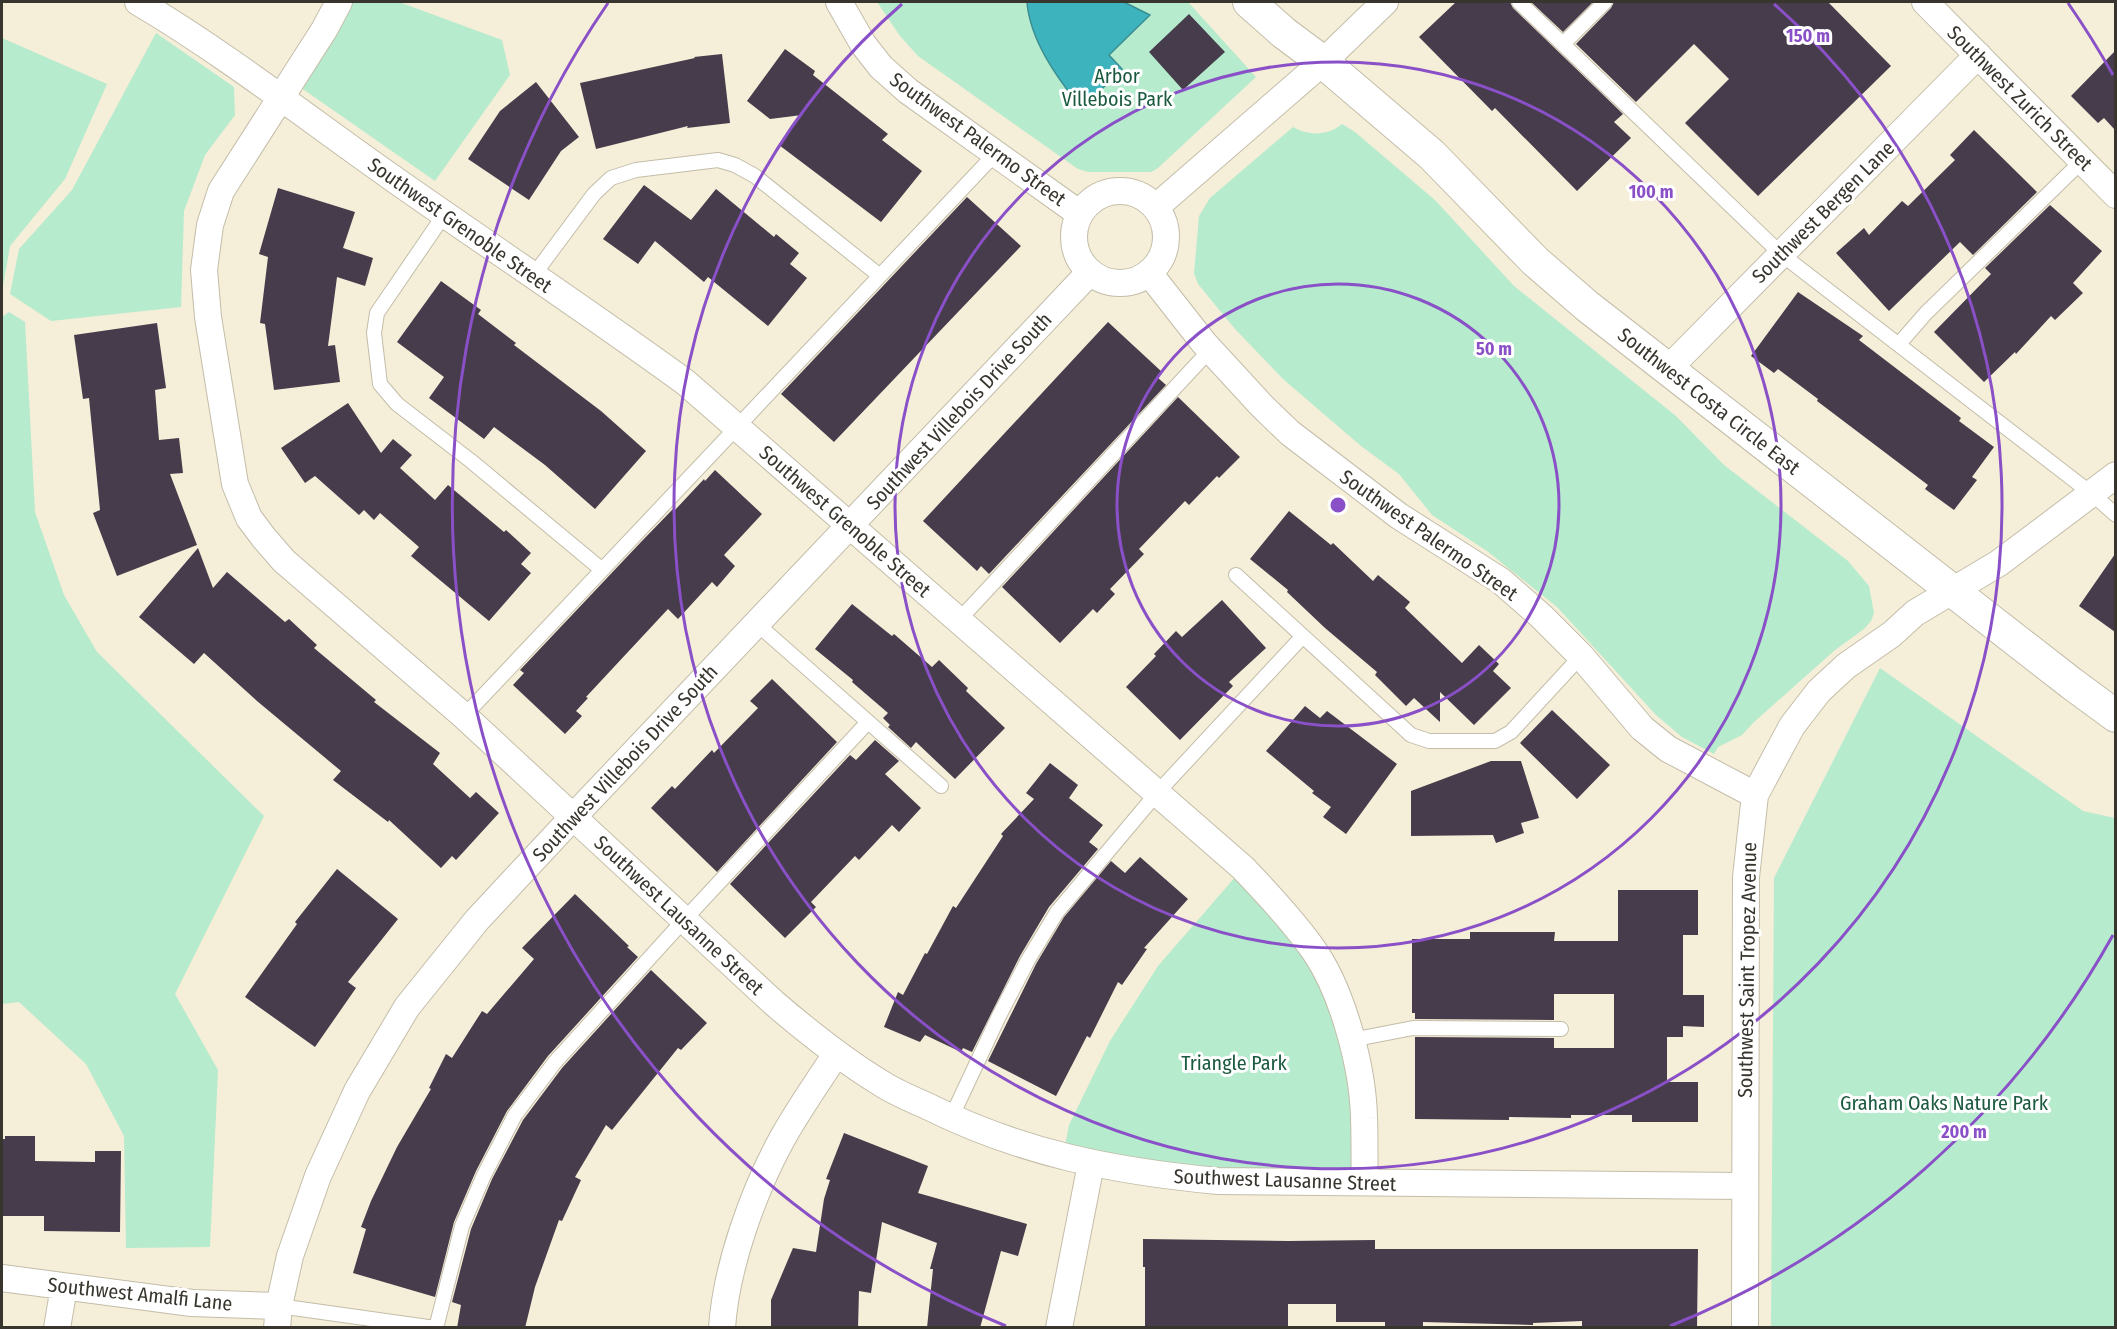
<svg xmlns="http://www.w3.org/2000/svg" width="2117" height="1329" font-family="'Fira Sans Condensed',sans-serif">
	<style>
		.green { fill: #b6ebcd }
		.water { fill: #3db4bd; stroke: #3b8e92; stroke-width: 1.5 }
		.building { fill: #463c4b }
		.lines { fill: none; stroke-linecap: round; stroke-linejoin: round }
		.service-casing { stroke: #c3bda9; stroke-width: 16 }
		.minor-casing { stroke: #c3bda9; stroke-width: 28 }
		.tertiary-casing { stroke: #c3bda9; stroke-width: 34 }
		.service { stroke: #fff; stroke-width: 14 }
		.minor { stroke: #fff; stroke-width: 26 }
		.tertiary { stroke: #fff; stroke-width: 32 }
		.ring { fill: none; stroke: #8a50c7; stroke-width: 3 }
		.labels { text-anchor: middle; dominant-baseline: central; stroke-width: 6; stroke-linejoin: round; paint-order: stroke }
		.park-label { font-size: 20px; fill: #1b5a3e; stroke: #fff }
		.street-label { font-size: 20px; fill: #37352d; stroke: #fff }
		.centre { fill: #8a50c7; stroke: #fff; stroke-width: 3 }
		.ring-label { font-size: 18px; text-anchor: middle; font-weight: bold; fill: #8a50c7; stroke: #fff; stroke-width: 6; stroke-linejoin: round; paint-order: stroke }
	</style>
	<rect width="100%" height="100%" fill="#f5eed9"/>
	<path class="green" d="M 347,2 L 399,2 L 502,40 L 510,75 L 435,181 L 297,85 Z
		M 877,2 L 1188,2 L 1256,77 L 1158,168 L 1151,172 L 1088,172 L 1078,169 L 918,56 L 900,36 Z
		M 156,33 L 234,87 L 235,115 L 205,155 L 184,211 L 181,307 L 51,321 L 10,294 L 19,249 L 72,190 Z
		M 2,38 L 107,84 L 65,179 L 10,246 L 2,292 Z
		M 1342,124 L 1355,132 L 1436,201 L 1514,286 L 1676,416 L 1724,465 L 1848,561 L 1869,586 L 1874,613 L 1871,621 L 1864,629 L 1835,650 L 1754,722 L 1742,735 L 1718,747 L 1714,754 L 1682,737 L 1656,715 L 1557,607 L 1487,551 L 1432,515 L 1399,474 L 1361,446 L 1283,379 L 1235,329 L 1198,284 L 1194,273 L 1199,216 L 1210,198 L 1293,127 C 1308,136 1328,136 1342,124 Z
		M 9,312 L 25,322 L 35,512 L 64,595 L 97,652 L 264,816 L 175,994 L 218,1070 L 210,1247 L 126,1248 L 124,1136 L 86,1064 L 19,1002 L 2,1004 L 2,317 Z
		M 1880,668 L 2083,811 L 2115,818 L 2115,1327 L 1771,1327 L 1774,878 Z
		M 1243,868 L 1334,986 L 1365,1182 L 1063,1157 L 1069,1125 L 1110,1041 L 1158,966 Z"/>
	<path class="water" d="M 1027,2 L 1124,2 L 1150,15 L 1109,55 L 1122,69 L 1082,109 C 1058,79 1030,41 1027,2 Z"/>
	<path class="building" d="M 1456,2 L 1510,2 L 1513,8 L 1623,114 L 1614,122 L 1631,138 L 1577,191 L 1495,108 L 1492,111 L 1419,37 Z
		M 1531,2 L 1593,2 L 1563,32 Z
		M 1614,2 L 1828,2 L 1891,66 L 1758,196 L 1685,123 L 1729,79 L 1694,44 L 1636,102 L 1576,44 L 1611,8 Z
		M 1189,14 L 1225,52 L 1183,90 L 1149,52 Z
		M 785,49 L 815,71 L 813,75 L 888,134 L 882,140 L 922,171 L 881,222 L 779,145 L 802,115 L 770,119 L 747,101 Z
		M 2115,51 L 2115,130 L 2104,118 L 2098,123 L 2071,96 Z
		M 722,54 L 730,123 L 687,128 L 688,126 L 596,149 L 580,83 L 695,58 L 694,57 Z
		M 536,82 L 579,137 L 561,151 L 529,200 L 468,159 L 500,111 Z
		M 1974,130 L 2037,192 L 1973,255 L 1960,242 L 1889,311 L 1836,253 L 1864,228 L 1869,235 L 1902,201 L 1908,206 L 1955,160 L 1950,155 Z
		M 644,185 L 691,220 L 716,189 L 774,237 L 776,234 L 799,253 L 790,264 L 807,278 L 768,326 L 708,277 L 704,282 L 655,241 L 638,264 L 603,239 Z
		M 278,188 L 355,212 L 343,248 L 373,258 L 365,286 L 337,277 L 328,346 L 335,345 L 340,382 L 274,390 L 265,324 L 260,323 L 268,257 L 259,254 Z
		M 967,197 L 1021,246 L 834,442 L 781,394 Z
		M 2050,205 L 2102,251 L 2073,283 L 2083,293 L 2055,320 L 2051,316 L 2016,354 L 2015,352 L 1984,382 L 1934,332 L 1991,274 L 1985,268 Z
		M 441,281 L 481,310 L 478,314 L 516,343 L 514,345 L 601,411 L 646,451 L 595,509 L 545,465 L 494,427 L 484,439 L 429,398 L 444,377 L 397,342 Z
		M 1798,292 L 1863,336 L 1859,340 L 1961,418 L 1959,421 L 1994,447 L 1972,477 L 1977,480 L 1954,510 L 1925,489 L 1928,485 L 1817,401 L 1818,399 L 1778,369 L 1774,373 L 1751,356 Z
		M 1108,322 L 1162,372 L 1157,377 L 1166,385 L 989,574 L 981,566 L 977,571 L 923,521 Z
		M 157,323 L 166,388 L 155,390 L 159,440 L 179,438 L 183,473 L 170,474 L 197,545 L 117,576 L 93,513 L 100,510 L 89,398 L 83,399 L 74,335 Z
		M 1178,397 L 1240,457 L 1219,478 L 1217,476 L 1189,505 L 1185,501 L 1139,549 L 1144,554 L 1110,589 L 1115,594 L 1097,613 L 1093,609 L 1060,643 L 1002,587 Z
		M 348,403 L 381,453 L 393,439 L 412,455 L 400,468 L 435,500 L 448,485 L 504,532 L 506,530 L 531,553 L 521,564 L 531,573 L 489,621 L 411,556 L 419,547 L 380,513 L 374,520 L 364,510 L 359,515 L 315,476 L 305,483 L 281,448 Z
		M 715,470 L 762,514 L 724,555 L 735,566 L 717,587 L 712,582 L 678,619 L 668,609 L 586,697 L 588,698 L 576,711 L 582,716 L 565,734 L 513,685 L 524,673 L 520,670 L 641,542 L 673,509 L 675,510 L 704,479 L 705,481 Z
		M 1289,511 L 1331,545 L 1333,543 L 1373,581 L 1378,575 L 1410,602 L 1405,608 L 1462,663 L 1479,645 L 1499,664 L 1493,671 L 1511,688 L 1474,725 L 1440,692 L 1440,722 L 1414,698 L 1406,706 L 1375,675 L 1377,672 L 1325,628 L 1287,592 L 1288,590 L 1250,559 Z
		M 198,548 L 213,588 L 227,572 L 285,622 L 289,619 L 317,645 L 314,648 L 376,700 L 374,702 L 440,753 L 433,764 L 470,798 L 476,792 L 499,813 L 456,860 L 452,856 L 441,868 L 389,820 L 388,822 L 333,780 L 341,771 L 257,701 L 204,653 L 194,664 L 139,617 Z
		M 2115,554 L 2115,632 L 2079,606 Z
		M 1222,600 L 1266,648 L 1229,682 L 1233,686 L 1180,740 L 1126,687 L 1156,656 L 1154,654 L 1176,631 L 1182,637 Z
		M 852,604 L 892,636 L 894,634 L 932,667 L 939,660 L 968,688 L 966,691 L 1005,728 L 955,779 L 916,742 L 911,748 L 888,727 L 890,725 L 883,718 L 888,713 L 852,682 L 853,680 L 815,649 Z
		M 772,679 L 837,742 L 717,872 L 651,808 L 672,786 L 675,789 L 712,750 L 714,753 L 758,708 L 750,701 Z
		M 1305,706 L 1320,718 L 1327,711 L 1397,764 L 1346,834 L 1323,817 L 1331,807 L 1312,793 L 1314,791 L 1266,751 Z
		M 1552,710 L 1610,765 L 1577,799 L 1520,743 Z
		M 875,740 L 899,761 L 885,774 L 921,808 L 899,832 L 892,825 L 859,860 L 855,856 L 811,902 L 816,907 L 785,938 L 730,884 L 850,755 L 856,760 Z
		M 1491,761 L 1521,761 L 1539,818 L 1521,823 L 1524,833 L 1496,843 L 1493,835 L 1411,836 L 1411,791 Z
		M 1050,763 L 1078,785 L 1069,798 L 1103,825 L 1089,842 L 1098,849 L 1049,907 L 1020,956 L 972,1052 L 963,1048 L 961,1052 L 925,1035 L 920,1042 L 884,1027 L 898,992 L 903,995 L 925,953 L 927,954 L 953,906 L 956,908 L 1003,836 L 1001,834 L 1034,799 L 1026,793 Z
		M 1140,857 L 1188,899 L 1144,948 L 1147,949 L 1122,985 L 1118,982 L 1090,1038 L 1087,1036 L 1056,1096 L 988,1061 L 1036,964 L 1064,917 L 1111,861 L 1125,873 Z
		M 337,869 L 398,919 L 348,982 L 356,988 L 315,1047 L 245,997 L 297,924 L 295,922 Z
		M 1618,890 L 1698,890 L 1698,935 L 1683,935 L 1683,995 L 1704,995 L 1704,1027 L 1683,1026 L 1683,1037 L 1667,1037 L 1667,1082 L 1698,1082 L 1698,1122 L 1632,1122 L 1632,1115 L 1571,1115 L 1571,1118 L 1509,1117 L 1509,1120 L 1415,1119 L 1415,1037 L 1554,1038 L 1554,1048 L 1614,1048 L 1614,994 L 1554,994 L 1554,1020 L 1415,1019 L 1415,1013 L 1412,1013 L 1412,939 L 1470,939 L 1470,932 L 1555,932 L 1554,941 L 1618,941 Z
		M 575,894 L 629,946 L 627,947 L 638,957 L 548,1056 L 507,1111 L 476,1171 L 454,1222 L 435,1297 L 353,1273 L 366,1229 L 361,1227 L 371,1201 L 397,1147 L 431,1089 L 429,1088 L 446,1054 L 452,1058 L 482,1011 L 487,1014 L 534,959 L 522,948 Z
		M 651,970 L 707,1023 L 681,1050 L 678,1048 L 612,1130 L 606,1125 L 575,1177 L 581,1180 L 562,1221 L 559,1220 L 535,1287 L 525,1328 L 457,1328 L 461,1305 L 452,1302 L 471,1229 L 492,1179 L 523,1120 L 562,1068 Z
		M 844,1133 L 928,1166 L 918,1193 L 1027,1224 L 1018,1256 L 1001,1251 L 980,1328 L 927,1328 L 933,1269 L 930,1269 L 937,1243 L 882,1222 L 871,1293 L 859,1291 L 858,1328 L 771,1328 L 771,1300 L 793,1248 L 816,1252 L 824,1199 L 830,1180 L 826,1179 Z
		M 5,1136 L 35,1136 L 35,1161 L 95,1162 L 95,1151 L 121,1151 L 120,1232 L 44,1231 L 44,1216 L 2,1216 L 2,1139 L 5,1139 Z
		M 1143,1239 L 1288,1241 L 1375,1240 L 1375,1249 L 1698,1249 L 1697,1328 L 1582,1328 L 1582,1321 L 1533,1323 L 1533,1325 L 1423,1322 L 1423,1328 L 1385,1328 L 1385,1322 L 1336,1322 L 1336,1304 L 1288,1304 L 1288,1328 L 1145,1328 L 1145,1267 L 1143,1267 Z"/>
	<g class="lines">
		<defs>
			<path id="service" d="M 1519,2 L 1781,254 L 2092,494 L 2116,515
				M 1563,44 L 1605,2
				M 444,215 L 377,313 L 374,333 L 380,384 L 397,404 L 471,461 L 601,569
				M 533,276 L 594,194 L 611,178 L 636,170 L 718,160 L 735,165 L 755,176 L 880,276
				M 1899,344 L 1926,313 L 2082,161
				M 1236,575 L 1411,735 L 1429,741 L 1495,741 L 1511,732 L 1581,656
				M 959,620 L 1210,350
				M 757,624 L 941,786
				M 464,716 L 996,153
				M 1351,1040 L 1413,1028 L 1561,1029
				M 951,1118 L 998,1018 L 1028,960 L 1057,912 L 1157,793 L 1302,637
				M 279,1306 L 435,1328
				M 436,1328 L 462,1226 L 484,1175 L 515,1115 L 555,1062 L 685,919 L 868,722"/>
			<path id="minor" d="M 138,2 C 226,54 307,118 391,177 C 489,246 589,312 685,382 L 1243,868 C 1267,893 1298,926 1317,955 C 1344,997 1363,1069 1364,1118 C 1365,1139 1364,1161 1365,1182
				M 339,2 L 324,30 L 221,191 L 210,225 L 204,270 L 208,317 L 235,484 L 249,518 L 264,538 L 284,561 L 464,716 L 774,1003 C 809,1033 844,1061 884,1085 C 897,1093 911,1099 925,1105 C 1021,1153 1112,1171 1218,1181 L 1744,1186
				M 839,2 L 863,44 L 881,67 L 908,91 L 1080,214
				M 1925,2 L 2116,195
				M1074 237a46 46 0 1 1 92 0a46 46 0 1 1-92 0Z
				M 1156,207 L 1323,62 L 1385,2
				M 1149,273 L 1204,343 L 1262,406 L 1290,433 L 1399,516 L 1501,581 L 1541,616 L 1581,656 L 1642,728 L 1668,749 L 1755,795
				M 1668,369 L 1978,55
				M 2,1278 L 192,1303 L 279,1306
				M 57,1328 L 64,1287
				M 277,1328 L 279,1306 L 290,1256 L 318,1176 L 357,1091 L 407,1007 L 477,920 L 574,816 L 1090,272
				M 722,1328 C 726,1267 753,1192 782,1139 C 798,1110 818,1082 836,1054
				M 1059,1328 L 1091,1164
				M 1745,1328 L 1746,877 L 1755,795 L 1792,726 L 1819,691 L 1846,666 L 1892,634 L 1915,613 L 1999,563 L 2116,475"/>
			<path id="tertiary" d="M 1249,2 L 1284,33 L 1323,62 L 1432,155 L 1535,261 L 1587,306 L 2071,683 L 2116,716"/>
		</defs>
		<use href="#service" class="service-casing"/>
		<use href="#minor" class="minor-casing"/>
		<use href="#tertiary" class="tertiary-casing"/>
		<use href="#service" class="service"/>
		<use href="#minor" class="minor"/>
		<use href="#tertiary" class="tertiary"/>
	</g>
	<g class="ring">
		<circle cx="1338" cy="505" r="221"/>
		<circle cx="1338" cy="505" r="443"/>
		<path d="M1774 4A664 664 0 1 1 902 4"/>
		<path d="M2113 935A886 886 0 0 1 1670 1326M1006 1326A886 886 0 0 1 608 3M2068 3A886 886 0 0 1 2113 75"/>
	</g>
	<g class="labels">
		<g class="park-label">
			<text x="1117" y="76">Arbor<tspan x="1117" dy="23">Villebois Park</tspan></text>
			<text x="1234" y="1063">Triangle Park</text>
			<text x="1944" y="1103">Graham Oaks Nature Park</text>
		</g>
		<g class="street-label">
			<text transform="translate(2020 98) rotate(45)">Southwest Zurich Street</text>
			<text transform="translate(978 139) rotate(36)">Southwest Palermo Street</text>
			<text transform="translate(1823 212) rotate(-45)">Southwest Bergen Lane</text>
			<text transform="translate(460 225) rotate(35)">Southwest Grenoble Street</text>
			<text transform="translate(1709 401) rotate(38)">Southwest Costa Circle East</text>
			<text transform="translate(959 411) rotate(-47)">Southwest Villebois Drive South</text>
			<text transform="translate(845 521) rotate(41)">Southwest Grenoble Street</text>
			<text transform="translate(1429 535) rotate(35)">Southwest Palermo Street</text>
			<text transform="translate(625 763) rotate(-47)">Southwest Villebois Drive South</text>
			<text transform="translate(679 915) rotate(43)">Southwest Lausanne Street</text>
			<text transform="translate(1747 970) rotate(-89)">Southwest Saint Tropez Avenue</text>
			<text transform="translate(1285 1180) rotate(2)">Southwest Lausanne Street</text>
			<text transform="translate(140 1294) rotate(6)">Southwest Amalfi Lane</text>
		</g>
	</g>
	<circle cx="1338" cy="505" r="9" class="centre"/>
	<g class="ring-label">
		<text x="1808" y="42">150 m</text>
		<text x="1651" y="198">100 m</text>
		<text x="1494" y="355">50 m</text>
		<text x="1964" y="1138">200 m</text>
	</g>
	<rect width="2117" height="1329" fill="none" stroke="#37352d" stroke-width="6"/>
</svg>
